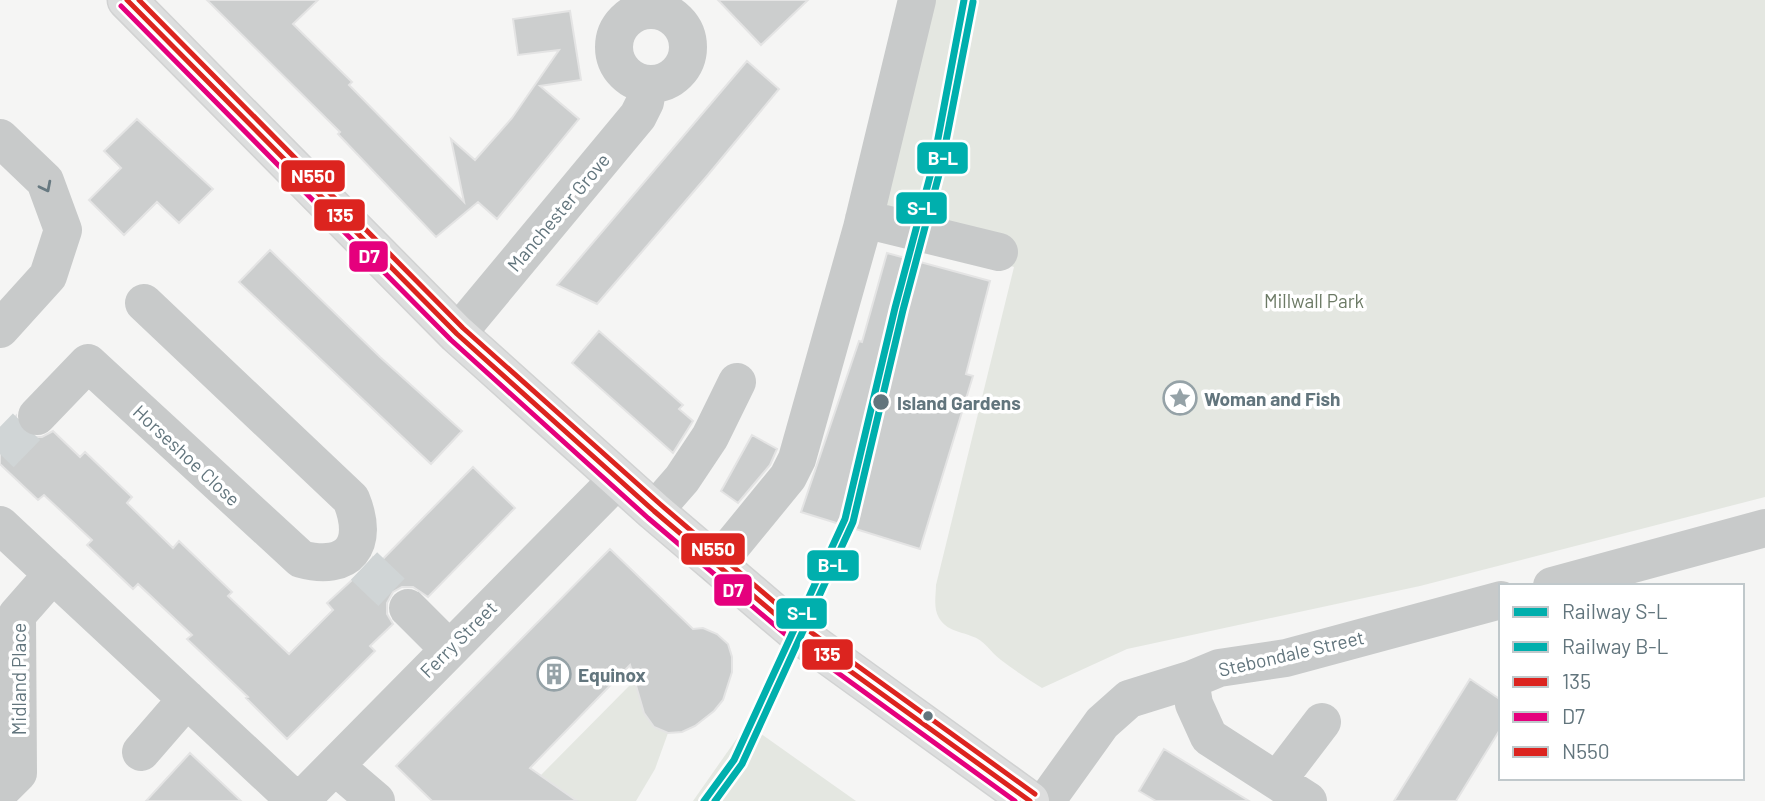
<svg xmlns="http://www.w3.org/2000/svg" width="1765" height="801" font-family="Barlow,sans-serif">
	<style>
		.green { fill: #e4e7e1 }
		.building { fill: #cccece; stroke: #e4e4e4; stroke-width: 2 }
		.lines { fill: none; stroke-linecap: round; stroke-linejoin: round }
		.minor-tunnel { stroke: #d0d5d6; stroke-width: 38; stroke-dasharray: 38 19; stroke-linecap: butt }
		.major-casing { stroke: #d1d2d2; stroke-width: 41 }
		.minor { stroke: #c8caca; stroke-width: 38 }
		.major { stroke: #dddede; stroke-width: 38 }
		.bus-1-casing { stroke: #fff; stroke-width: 10 }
		.bus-2-casing { stroke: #fff; stroke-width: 10 }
		.bus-3-casing { stroke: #fff; stroke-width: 10 }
		.bus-1 { stroke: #dc241f; stroke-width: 5 }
		.bus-2 { stroke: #e5007d; stroke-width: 5 }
		.bus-3 { stroke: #dc241f; stroke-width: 5 }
		.rail-1-casing { stroke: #fff; stroke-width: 12 }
		.rail-2-casing { stroke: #fff; stroke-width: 12 }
		.rail-1 { stroke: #00afad; stroke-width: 7 }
		.rail-2 { stroke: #00afad; stroke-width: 7 }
		.oneway { stroke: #677981 }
		.stop-dot { fill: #62757d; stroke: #fff; stroke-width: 2.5 }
		.labels { text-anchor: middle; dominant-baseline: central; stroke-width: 7; stroke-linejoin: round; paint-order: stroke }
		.street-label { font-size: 19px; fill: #62757d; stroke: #fff }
		.park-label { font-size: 19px; fill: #6c7a65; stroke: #fff }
		.poi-label { font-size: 19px; font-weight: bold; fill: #62757d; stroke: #fff; text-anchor: start }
		.stop-label { font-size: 19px; font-weight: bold; fill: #62757d; stroke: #fff; text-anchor: start }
		.line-badge { stroke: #fff; stroke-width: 2.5 }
		.badge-label { font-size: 19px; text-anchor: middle; font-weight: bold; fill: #fff }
	</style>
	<rect width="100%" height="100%" fill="#f5f5f4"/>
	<path class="green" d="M 905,0 L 1765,0 L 1765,497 L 1420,586 L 1127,649 L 1042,688 C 1028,679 1014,670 1001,660 C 990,652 985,640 971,636 C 959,631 947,631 939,618 C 933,608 936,595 936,585 L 1014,267 L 846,217 Z
		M 633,682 C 650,696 630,716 668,733 L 655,769 L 636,801 L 577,801 L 541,775 Z
		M 747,724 L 856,801 L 693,801 Z"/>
	<path class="building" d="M 207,0 L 318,0 L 293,24 L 352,82 L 349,85 L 464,202 L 451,139 L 475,160 L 512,118 L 559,50 L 518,55 L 513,19 L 570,11 L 581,80 L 540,86 L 579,119 L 497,219 L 478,202 L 436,237 L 338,134 L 340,132 Z
		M 718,0 L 808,0 L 761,45 Z
		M 747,61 L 779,89 L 707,176 L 597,304 L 557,285 Z
		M 137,119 L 213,189 L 179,223 L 157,202 L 124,235 L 89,200 L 121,168 L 104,151 Z
		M 270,250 L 380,357 L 462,431 L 431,464 L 239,282 Z
		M 887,253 L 990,281 L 966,374 L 973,376 L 920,549 L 801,512 L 859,341 L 862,342 Z
		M 599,331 L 683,405 L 679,409 L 693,421 L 673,453 L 572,363 Z
		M 16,416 L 16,423 L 21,431 L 31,437 L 42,437 L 53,431 L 80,457 L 85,452 L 132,497 L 127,503 L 173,548 L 179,541 L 232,592 L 228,596 L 289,654 L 333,610 L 327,603 L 365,568 L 373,557 L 379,563 L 473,467 L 515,508 L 428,597 L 413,587 L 402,587 L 393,592 L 387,603 L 387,614 L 393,624 L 370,646 L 375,651 L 287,739 L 246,698 L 248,697 L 187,639 L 192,635 L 138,584 L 133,589 L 87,545 L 92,540 L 44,495 L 38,500 L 0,464 L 0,433 Z
		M 752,435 L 777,449 L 770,465 L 738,503 L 721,491 Z
		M 610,549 L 693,629 L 703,628 L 717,634 L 728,644 L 732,657 L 732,672 L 723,700 L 714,711 L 695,726 L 682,732 L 668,733 L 654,727 L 644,713 L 630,665 L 530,768 L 577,801 L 432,801 L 396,766 Z
		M 1470,679 L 1501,700 L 1501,728 L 1456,801 L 1394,801 Z
		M 1164,749 L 1249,801 L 1156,801 L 1139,791 Z
		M 190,753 L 241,801 L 146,801 Z"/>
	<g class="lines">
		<path class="minor-tunnel" d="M 0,454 L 37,416
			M 364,566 L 408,608"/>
		<defs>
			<path id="major" d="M 127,0 L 457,334 L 654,511 L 796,632 L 1030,801"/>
		</defs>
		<use href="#major" class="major-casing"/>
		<path class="minor" d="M614 47a37 37 0 1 1 74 0a37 37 0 1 1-74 0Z
			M 0,138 L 45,181 L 63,230 L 48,276 L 0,329
			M 864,219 L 999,252
			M 457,334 L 638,116 L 645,102 L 648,85
			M 37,416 L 88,363 L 301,559 C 349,572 370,545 351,499 L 144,303
			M 654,511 L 682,479 L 710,437 L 737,382
			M 0,525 L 296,801
			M 716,565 L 788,477 L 797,459 L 862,228 L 917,0
			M 1552,586 L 1765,528
			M 408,608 L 448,648
			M 1190,680 L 1194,704 L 1209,737 L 1308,801
			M 141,752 L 187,699
			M 335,766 L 376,801
			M 1277,781 L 1322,722
			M 0,791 L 18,773 L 17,615 L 53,574
			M 300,801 L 618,479
			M 1046,801 L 1102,723 L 1129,699 L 1190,680 L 1219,668 L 1286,658 L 1501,600"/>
		<use href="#major" class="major"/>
		<defs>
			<path id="bus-1" d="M 127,0 L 457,334 L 654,511 L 796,632 L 1030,801"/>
			<path id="bus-2" d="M 121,6 L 451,340 L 648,518 L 791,639 L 1015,801"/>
			<path id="bus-3" d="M 139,0 L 463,328 L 660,504 L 801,625 L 1035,794"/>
		</defs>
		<use href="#bus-1" class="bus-1-casing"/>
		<use href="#bus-2" class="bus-2-casing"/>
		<use href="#bus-3" class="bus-3-casing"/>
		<use href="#bus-1" class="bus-1"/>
		<use href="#bus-2" class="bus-2"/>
		<use href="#bus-3" class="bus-3"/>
		<defs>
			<path id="rail-1" d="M 704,801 L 734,760 L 845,519 L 895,308 L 933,165 L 964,0"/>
			<path id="rail-2" d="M 715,801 L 742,764 L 853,522 L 903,310 L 941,167 L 973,2"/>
		</defs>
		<use href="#rail-1" class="rail-1-casing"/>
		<use href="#rail-2" class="rail-2-casing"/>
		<use href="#rail-1" class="rail-1"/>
		<use href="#rail-2" class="rail-2"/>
	</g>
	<defs><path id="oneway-chevron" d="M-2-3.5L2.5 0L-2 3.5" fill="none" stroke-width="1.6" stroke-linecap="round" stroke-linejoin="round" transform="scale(1.75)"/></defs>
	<use class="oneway" href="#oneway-chevron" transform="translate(46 187) rotate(63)"/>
	<defs>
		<symbol id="sight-ring" viewBox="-11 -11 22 22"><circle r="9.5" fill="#fff" stroke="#95a2a7" stroke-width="1.5"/><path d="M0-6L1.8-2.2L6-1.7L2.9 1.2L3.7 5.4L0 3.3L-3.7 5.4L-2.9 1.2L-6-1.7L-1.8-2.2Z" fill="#95a2a7"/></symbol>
		<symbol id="building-ring" viewBox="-11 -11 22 22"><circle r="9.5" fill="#fff" stroke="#95a2a7" stroke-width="1.5"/><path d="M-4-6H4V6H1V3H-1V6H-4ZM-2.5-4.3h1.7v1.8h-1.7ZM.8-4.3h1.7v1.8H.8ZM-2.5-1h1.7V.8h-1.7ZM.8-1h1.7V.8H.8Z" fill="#95a2a7"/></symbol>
	</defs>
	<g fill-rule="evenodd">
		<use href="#sight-ring" x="1161" y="379" width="38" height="38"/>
		<use href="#building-ring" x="535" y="655" width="38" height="38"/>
	</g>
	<g class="stop-dot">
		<circle cx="881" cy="402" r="9"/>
		<circle cx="928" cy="716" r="6"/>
	</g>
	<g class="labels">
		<g class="street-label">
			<text transform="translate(558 212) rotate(-50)">Manchester Grove</text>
			<text transform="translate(187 455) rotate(43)">Horseshoe Close</text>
			<text transform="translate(458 639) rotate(-45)">Ferry Street</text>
			<text transform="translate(1291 653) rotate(-13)">Stebondale Street</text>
			<text transform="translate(18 679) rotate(-90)">Midland Place</text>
		</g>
		<g class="park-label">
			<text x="1314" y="300">Millwall Park</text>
		</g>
		<g class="poi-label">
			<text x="1204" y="398">Woman and Fish</text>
			<text x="578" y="674">Equinox</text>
		</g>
		<g class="stop-label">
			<text x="897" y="402">Island Gardens</text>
		</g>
	</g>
	<g class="line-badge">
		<rect x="916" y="141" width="53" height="34" rx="7" fill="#00afad"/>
		<rect x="280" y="159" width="66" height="34" rx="7" fill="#dc241f"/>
		<rect x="895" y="191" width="53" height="34" rx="7" fill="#00afad"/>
		<rect x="313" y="198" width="53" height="34" rx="7" fill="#dc241f"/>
		<rect x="348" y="240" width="41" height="33" rx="7" fill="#e5007d"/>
		<rect x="680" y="532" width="66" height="34" rx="7" fill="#dc241f"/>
		<rect x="806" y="549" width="54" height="33" rx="7" fill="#00afad"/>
		<rect x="713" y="573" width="40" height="34" rx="7" fill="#e5007d"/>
		<rect x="775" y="597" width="53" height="33" rx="7" fill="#00afad"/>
		<rect x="801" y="638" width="53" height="33" rx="7" fill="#dc241f"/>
	</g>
	<g class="badge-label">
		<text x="943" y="165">B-L</text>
		<text x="313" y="183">N550</text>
		<text x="922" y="215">S-L</text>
		<text x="340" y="222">135</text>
		<text x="369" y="263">D7</text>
		<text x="713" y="556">N550</text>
		<text x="833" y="572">B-L</text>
		<text x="733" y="597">D7</text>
		<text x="802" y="620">S-L</text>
		<text x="827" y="661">135</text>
	</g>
	<rect x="1499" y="584" width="245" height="196" fill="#ffffff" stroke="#c0c8cb" stroke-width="2"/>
	<rect x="1513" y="607" width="35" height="10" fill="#00afad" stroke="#c0c8cb" stroke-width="2"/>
	<text x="1562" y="619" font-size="21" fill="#62757d">Railway S-L</text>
	<rect x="1513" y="642" width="35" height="10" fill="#00afad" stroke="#c0c8cb" stroke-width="2"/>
	<text x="1562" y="654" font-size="21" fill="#62757d">Railway B-L</text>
	<rect x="1513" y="677" width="35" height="10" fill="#dc241f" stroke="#c0c8cb" stroke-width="2"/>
	<text x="1562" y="689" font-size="21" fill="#62757d">135</text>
	<rect x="1513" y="712" width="35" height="10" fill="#e5007d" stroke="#c0c8cb" stroke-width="2"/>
	<text x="1562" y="724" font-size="21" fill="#62757d">D7</text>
	<rect x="1513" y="747" width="35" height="10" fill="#dc241f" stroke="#c0c8cb" stroke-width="2"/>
	<text x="1562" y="759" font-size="21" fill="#62757d">N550</text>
</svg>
